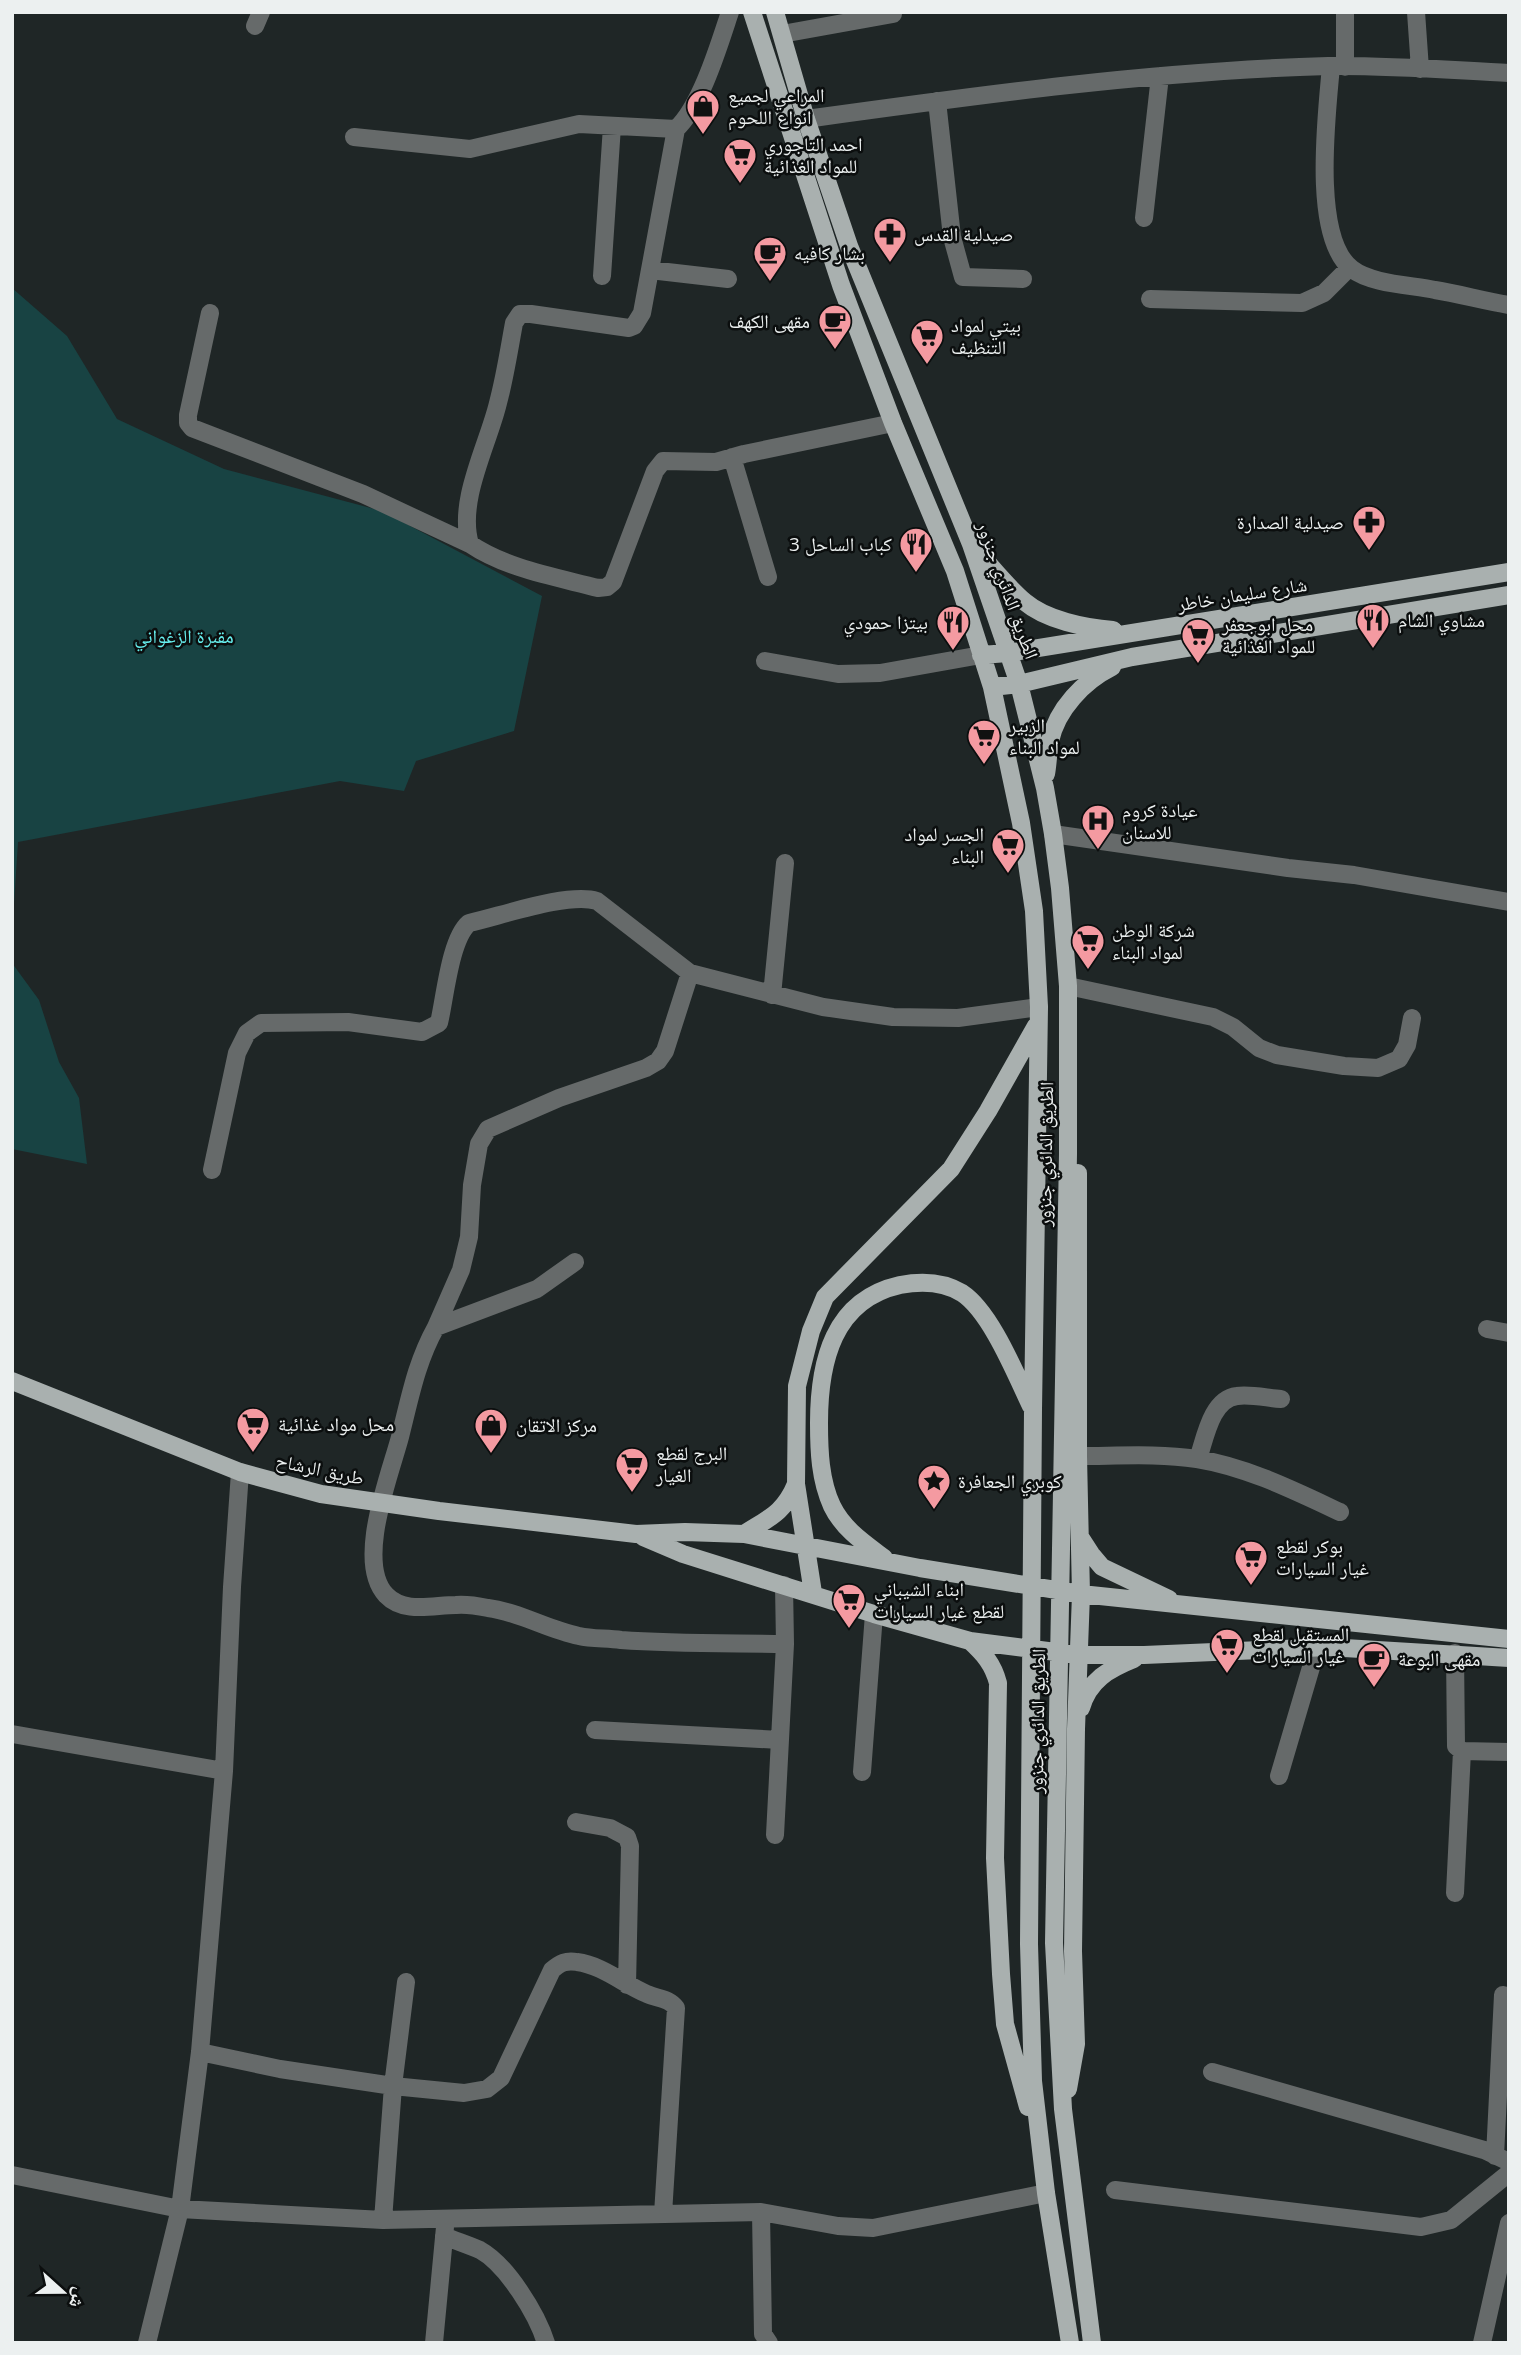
<svg xmlns="http://www.w3.org/2000/svg" width="1521" height="2355" font-family="'Open Sans','Noto Naskh Arabic',sans-serif">
	<style>
		.green { fill: #184343 }
		.lines { fill: none; stroke-linecap: round; stroke-linejoin: round }
		.minor { stroke: #666a6a; stroke-width: 18 }
		.major { stroke: #a9b0af; stroke-width: 18 }
		.labels { text-anchor: middle; dominant-baseline: central; stroke-width: 5; stroke-linejoin: round; paint-order: stroke }
		.poi-label { font-size: 19px; fill: #ecf0f0; stroke: #0b0e0e; text-anchor: start }
		.street-label { font-size: 19px; fill: #ecf0f0; stroke: #0b0e0e }
		.park-label { font-size: 19px; fill: #67f0ef; stroke: #0b0e0e }
	</style>
	<rect width="100%" height="100%" fill="#1f2626"/>
	<path class="green" d="M 12,288 L 67,336 L 117,419 L 224,469 L 382,511 L 542,596 L 514,731 L 416,761 L 404,791 L 340,781 L 18,842 L 12,935 Z
		M 12,963 L 39,1000 L 59,1062 L 79,1098 L 87,1164 L 12,1149 Z"/>
	<g class="lines">
		<path class="minor" d="M 1345,12 L 1345,67
			M 1416,12 L 1420,69
			M 255,26 L 261,12
			M 782,34 L 893,14 L 893,12
			M 1331,66 C 1327,113 1311,238 1352,269 C 1371,284 1412,285 1435,290 C 1460,294 1484,301 1509,305
			M 937,101 L 952,237 L 963,277 L 1023,279
			M 806,119 C 979,95 1153,71 1328,66 C 1388,65 1449,70 1509,73
			M 354,137 L 470,149 L 579,124 L 676,129
			M 1144,218 L 1160,76
			M 650,270 L 728,279
			M 602,276 L 612,126
			M 1150,299 L 1302,303 L 1324,293 L 1349,268
			M 210,313 L 188,415 L 188,423 L 192,428 L 363,494 L 470,544 C 507,569 556,577 598,588 L 607,587 L 613,582 L 655,471 L 663,461 L 716,462 L 744,454 L 893,423
			M 732,457 L 768,577
			M 470,544 C 457,501 488,445 498,403 C 505,377 509,350 514,323 L 520,314 L 531,314 L 629,328 L 634,326 L 642,313 L 676,129 C 701,106 719,45 730,12
			M 765,661 L 838,674 L 880,673 L 981,655
			M 1053,834 L 1288,868 L 1354,875 L 1509,902
			M 1068,986 L 1213,1017 L 1233,1027 L 1259,1048 L 1277,1055 L 1344,1066 L 1378,1068 L 1399,1059 L 1407,1045 L 1412,1018
			M 772,995 L 785,863
			M 212,1170 L 237,1053 L 247,1033 L 261,1023 L 348,1022 L 422,1032 L 439,1023 C 445,998 450,939 469,923 C 501,916 568,892 597,901 L 690,973 L 823,1007 L 893,1017 L 958,1018 L 1039,1007
			M 575,1262 L 537,1289 L 436,1327 C 416,1363 410,1398 400,1437 C 390,1475 355,1562 386,1595 C 404,1614 433,1605 456,1605 C 467,1604 478,1606 488,1608 C 520,1612 548,1630 579,1636 C 592,1639 607,1638 621,1640 C 676,1644 731,1643 785,1644
			M 436,1327 L 461,1270 L 469,1237 L 472,1185 L 479,1144 L 488,1129 L 559,1098 L 646,1068 L 658,1061 L 665,1051 L 690,973
			M 1487,1329 L 1509,1333
			M 1078,1456 C 1117,1456 1158,1453 1197,1459 C 1247,1467 1295,1491 1340,1512
			M 1198,1459 C 1205,1439 1211,1399 1237,1396 C 1250,1394 1267,1398 1281,1399
			M 1455,1653 L 1456,1746 L 1462,1751 L 1509,1752
			M 595,1730 L 780,1740
			M 12,1734 L 224,1771
			M 862,1772 L 874,1614
			M 1279,1776 L 1317,1647
			M 576,1822 L 610,1828 L 627,1837 L 630,1846 L 627,1985
			M 775,1835 L 785,1644 L 784,1585
			M 1455,1893 L 1462,1751
			M 200,2052 L 280,2069 L 393,2086 L 464,2093 L 487,2089 L 501,2078 L 552,1970 C 560,1963 566,1960 577,1962 C 602,1965 625,1985 647,1994 C 658,1999 669,1998 676,2008 L 663,2214
			M 1212,2072 L 1484,2150 L 1509,2162
			M 1495,2156 L 1503,1995
			M 12,2175 L 180,2209 L 383,2220 L 761,2212 L 838,2226 L 873,2228 L 1046,2193
			M 1115,2190 L 1421,2227 L 1451,2220 L 1509,2173
			M 761,2212 L 763,2334 L 769,2343
			M 383,2220 L 393,2086 L 406,1982
			M 444,2236 C 456,2241 469,2245 480,2250 C 507,2265 537,2314 546,2343
			M 147,2343 L 180,2209 L 200,2052 L 224,1771 L 232,1587 L 240,1472
			M 434,2343 L 445,2227
			M 1482,2343 L 1509,2223"/>
		<path class="major" d="M 752,12 L 841,285 L 893,423 L 955,571 L 992,687 L 1021,823 L 1034,911 L 1039,1007 L 1033,1410 L 1029,1944 L 1033,2081 L 1046,2193 L 1070,2343
			M 775,12 L 806,119 L 849,246 L 971,544 L 1019,684 L 1045,788 L 1053,834 L 1060,888 L 1068,986 L 1068,1154 L 1054,1943 L 1063,2109 L 1092,2343
			M 976,550 C 992,567 1007,587 1025,602 C 1046,620 1085,628 1113,630
			M 981,655 L 1008,653 L 1509,572
			M 992,687 L 1019,684 L 1132,657 L 1509,595
			M 1046,774 C 1048,763 1048,752 1050,741 C 1057,709 1084,681 1112,667
			M 12,1381 L 240,1472 L 321,1494 L 439,1511 L 636,1534 L 685,1532 L 744,1534 L 920,1568 L 1081,1594 L 1509,1639
			M 744,1534 C 769,1518 784,1513 796,1484
			M 643,1537 L 683,1554 L 874,1614 L 970,1641 L 1079,1655 L 1144,1655 L 1328,1647 L 1509,1658
			M 1080,1537 L 1091,1554 L 1102,1567 L 1169,1599
			M 884,1558 C 864,1543 843,1529 832,1506 C 820,1480 819,1451 819,1423 C 819,1362 833,1300 900,1285 C 921,1281 944,1282 962,1293 C 991,1312 1016,1375 1031,1406
			M 813,1593 L 796,1484 L 797,1386 L 811,1331 L 825,1297 L 951,1169 L 988,1111 L 1036,1026
			M 970,1641 C 984,1654 993,1664 998,1683 L 995,1858 L 1001,1974 L 1005,2024 L 1028,2107
			M 1081,1708 C 1089,1680 1109,1669 1134,1659
			M 1068,2089 L 1076,2044 L 1073,1951 L 1076,1729 L 1081,1594 L 1078,1456 L 1078,1173"/>
	</g>
	<defs>
		<symbol id="shop-pin" viewBox="-11 -11 22 30"><path d="M0 17L-7.5 6A9.5 9.5 0 1 1 7.5 6Z" fill="#f49aa1" stroke="#0b0e0e"/><path d="M-5-2.5h2.3a2.7 3.5 0 0 1 5.4 0H5L5.5 6h-11ZM-1.5-2.5h3a1.5 2.3 0 0 0-3 0Z" fill="#111"/></symbol>
		<symbol id="supermarket-pin" viewBox="-11 -11 22 30"><path d="M0 17L-7.5 6A9.5 9.5 0 1 1 7.5 6Z" fill="#f49aa1" stroke="#0b0e0e"/><path d="M-6-5.5h2.5l.6 2H6L4.5 2H-2.5L-4.4-4H-6ZM-1.5 3.2a1.3 1.3 0 1 0 .1 0ZM3 3.2a1.3 1.3 0 1 0 .1 0Z" fill="#111"/></symbol>
		<symbol id="pharmacy-pin" viewBox="-11 -11 22 30"><path d="M0 17L-7.5 6A9.5 9.5 0 1 1 7.5 6Z" fill="#f49aa1" stroke="#0b0e0e"/><path d="M-2-6h4v4h4v4h-4v4h-4v-4h-4v-4h4Z" fill="#111"/></symbol>
		<symbol id="cafe-pin" viewBox="-11 -11 22 30"><path d="M0 17L-7.5 6A9.5 9.5 0 1 1 7.5 6Z" fill="#f49aa1" stroke="#0b0e0e"/><path d="M-5.5-4.5H6V0H3Q3 3.5 0 3.5H-2.5Q-5.5 3.5-5.5 0ZM3-3.2v2h1.7v-2ZM-6 4.5H4V6H-6Z" fill="#111"/></symbol>
		<symbol id="restaurant-pin" viewBox="-11 -11 22 30"><path d="M0 17L-7.5 6A9.5 9.5 0 1 1 7.5 6Z" fill="#f49aa1" stroke="#0b0e0e"/><path d="M-5-6h1v4h1v-4h1v4h1v-4h1v5L-1.5 .5V6h-2V.5L-5-1ZM5-6V6H3V1.5H1.5Q1.5-4 5-6Z" fill="#111"/></symbol>
		<symbol id="hospital-pin" viewBox="-11 -11 22 30"><path d="M0 17L-7.5 6A9.5 9.5 0 1 1 7.5 6Z" fill="#f49aa1" stroke="#0b0e0e"/><path d="M-5-5h3v3.5h4V-5h3V5h-3V1.5h-4V5h-3Z" fill="#111"/></symbol>
		<symbol id="sight-pin" viewBox="-11 -11 22 30"><path d="M0 17L-7.5 6A9.5 9.5 0 1 1 7.5 6Z" fill="#f49aa1" stroke="#0b0e0e"/><path d="M0-6L1.8-2.2L6-1.7L2.9 1.2L3.7 5.4L0 3.3L-3.7 5.4L-2.9 1.2L-6-1.7L-1.8-2.2Z" fill="#111"/></symbol>
	</defs>
	<g fill-rule="evenodd">
		<use href="#shop-pin" x="684" y="87" width="38" height="52"/>
		<use href="#supermarket-pin" x="721" y="136" width="38" height="52"/>
		<use href="#pharmacy-pin" x="871" y="215" width="38" height="52"/>
		<use href="#cafe-pin" x="751" y="234" width="38" height="52"/>
		<use href="#cafe-pin" x="816" y="302" width="38" height="52"/>
		<use href="#supermarket-pin" x="908" y="317" width="38" height="52"/>
		<use href="#pharmacy-pin" x="1350" y="503" width="38" height="52"/>
		<use href="#restaurant-pin" x="897" y="525" width="38" height="52"/>
		<use href="#restaurant-pin" x="1354" y="601" width="38" height="52"/>
		<use href="#restaurant-pin" x="934" y="603" width="38" height="52"/>
		<use href="#supermarket-pin" x="1179" y="616" width="38" height="52"/>
		<use href="#supermarket-pin" x="965" y="717" width="38" height="52"/>
		<use href="#hospital-pin" x="1079" y="802" width="38" height="52"/>
		<use href="#supermarket-pin" x="989" y="826" width="38" height="52"/>
		<use href="#supermarket-pin" x="1069" y="922" width="38" height="52"/>
		<use href="#supermarket-pin" x="234" y="1405" width="38" height="52"/>
		<use href="#shop-pin" x="472" y="1406" width="38" height="52"/>
		<use href="#supermarket-pin" x="613" y="1445" width="38" height="52"/>
		<use href="#sight-pin" x="915" y="1462" width="38" height="52"/>
		<use href="#supermarket-pin" x="1232" y="1538" width="38" height="52"/>
		<use href="#supermarket-pin" x="830" y="1581" width="38" height="52"/>
		<use href="#supermarket-pin" x="1208" y="1626" width="38" height="52"/>
		<use href="#cafe-pin" x="1355" y="1640" width="38" height="52"/>
	</g>
	<g class="labels">
		<g class="poi-label">
			<text x="728" y="95">المراعي لجميع<tspan x="728" dy="22">انواع اللحوم</tspan></text>
			<text x="764" y="144">احمد التاجوري<tspan x="764" dy="22">للمواد الغذائية</tspan></text>
			<text x="914" y="234">صيدلية القدس</text>
			<text x="794" y="253">بشار كافيه</text>
			<text x="810" y="321" text-anchor="end">مقهى الكهف</text>
			<text x="951" y="325">بيتي لمواد<tspan x="951" dy="22">التنظيف</tspan></text>
			<text x="1344" y="522" text-anchor="end">صيدلية الصدارة</text>
			<text x="892" y="544" text-anchor="end">كباب الساحل 3</text>
			<text x="1398" y="620">مشاوي الشام</text>
			<text x="928" y="622" text-anchor="end">بيتزا حمودي</text>
			<text x="1222" y="624">محل ابوجعفر<tspan x="1222" dy="22">للمواد الغذائية</tspan></text>
			<text x="1009" y="725">الزبير<tspan x="1009" dy="22">لمواد البناء</tspan></text>
			<text x="1122" y="810">عيادة كروم<tspan x="1122" dy="22">للاسنان</tspan></text>
			<text x="984" y="834" text-anchor="end">الجسر لمواد<tspan x="984" dy="22">البناء</tspan></text>
			<text x="1112" y="930">شركة الوطن<tspan x="1112" dy="22">لمواد البناء</tspan></text>
			<text x="278" y="1424">محل مواد غذائية</text>
			<text x="516" y="1425">مركز الاتقان</text>
			<text x="656" y="1453">البرج لقطع<tspan x="656" dy="22">الغيار</tspan></text>
			<text x="958" y="1481">كوبري الجعافرة</text>
			<text x="1276" y="1546">بوكر لقطع<tspan x="1276" dy="22">غيار السيارات</tspan></text>
			<text x="874" y="1589">ابناء الشيباني<tspan x="874" dy="22">لقطع غيار السيارات</tspan></text>
			<text x="1252" y="1634">المستقبل لقطع<tspan x="1252" dy="22">غيار السيارات</tspan></text>
			<text x="1398" y="1659">مقهى البوعة</text>
		</g>
		<g class="street-label">
			<text transform="translate(1008 590) rotate(70)">الطريق الدائري جنزور</text>
			<text transform="translate(1242 594) rotate(-9)">شارع سليمان خاطر</text>
			<text transform="translate(1045 1154) rotate(-89)">الطريق الدائري جنزور</text>
			<text transform="translate(320 1469) rotate(12)">طريق الرشاح</text>
			<text transform="translate(1037 1721) rotate(-89)">الطريق الدائري جنزور</text>
		</g>
		<g class="park-label">
			<text x="184" y="636">مقبرة الزغواني</text>
		</g>
	</g>
	<rect width="1521" height="2355" fill="none" stroke="#ecf0f0" stroke-width="28"/>
	<g transform="translate(63 2292) rotate(111)" stroke="#0b0e0e" stroke-width="5" paint-order="stroke">
	<path d="M0-5L12 26L0 18L-12 26Z" fill="#ecf0f0"/>
	<text y="-10" font-size="19" font-weight="bold" text-anchor="middle" fill="#ecf0f0">ش</text>
	</g>
</svg>
